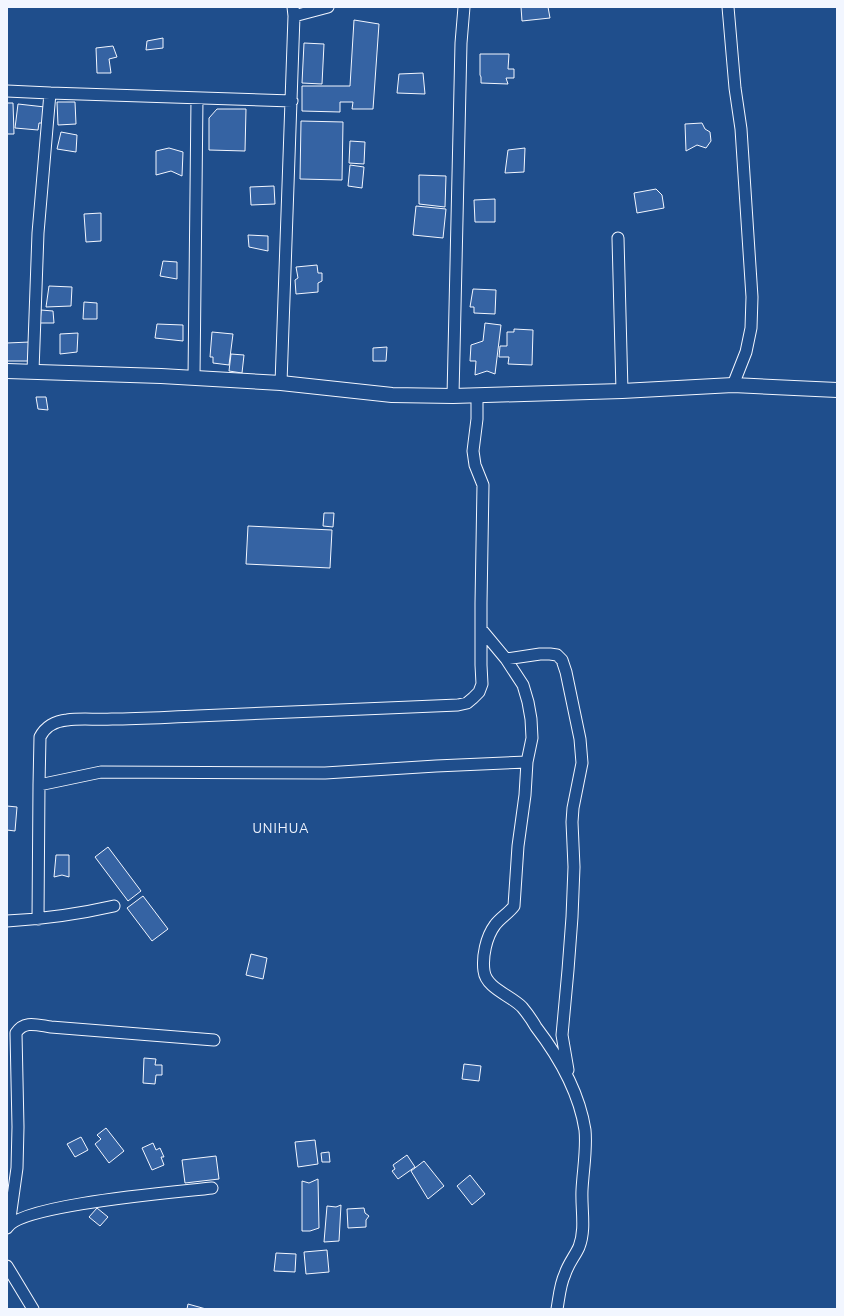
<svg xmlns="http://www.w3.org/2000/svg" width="844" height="1316" font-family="'Nunito Sans',sans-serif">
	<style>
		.building { fill: #3563a3; stroke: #f2f6ff }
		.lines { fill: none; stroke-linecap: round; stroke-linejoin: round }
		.minor-casing { stroke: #f2f6ff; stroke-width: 13 }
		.tertiary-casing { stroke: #f2f6ff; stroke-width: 16 }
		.minor { stroke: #1f4e8c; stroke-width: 11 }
		.tertiary { stroke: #1f4e8c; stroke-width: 14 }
		.labels { text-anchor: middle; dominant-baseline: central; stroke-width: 3; stroke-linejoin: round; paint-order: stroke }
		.neighbourhood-label { font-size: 13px; letter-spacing: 1px; fill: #f2f6ff; stroke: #1f4e8c }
	</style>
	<rect width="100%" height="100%" fill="#1f4e8c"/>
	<path class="building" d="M 521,7 L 548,7 L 550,18 L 522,21 Z
		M 354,20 L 379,24 L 373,109 L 352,109 L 353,102 L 340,102 L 340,112 L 302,111 L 302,86 L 350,86 Z
		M 163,38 L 163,48 L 146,50 L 147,41 Z
		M 304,43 L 324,44 L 322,84 L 302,83 Z
		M 113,46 L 117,57 L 109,59 L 111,73 L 97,73 L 96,48 Z
		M 480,54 L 509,54 L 508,69 L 514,69 L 514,78 L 506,78 L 508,84 L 481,83 L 481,77 L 480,75 Z
		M 423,73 L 425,94 L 397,93 L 399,74 Z
		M 57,102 L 75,102 L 76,124 L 58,125 Z
		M 7,103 L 13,103 L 14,134 L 7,134 Z
		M 18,104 L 45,107 L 44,123 L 39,123 L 38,130 L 15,128 Z
		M 217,109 L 246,109 L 245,151 L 209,150 L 209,118 Z
		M 301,121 L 343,122 L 342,180 L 300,179 Z
		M 702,123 L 705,129 L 710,132 L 711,141 L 706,148 L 697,145 L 686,151 L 685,124 Z
		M 61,132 L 77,135 L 76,152 L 57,149 Z
		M 350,141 L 365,142 L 364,164 L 349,163 Z
		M 169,148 L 183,152 L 182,176 L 171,171 L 156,175 L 156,151 Z
		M 525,148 L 524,172 L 505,173 L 508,150 Z
		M 350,165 L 364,167 L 362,188 L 348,186 Z
		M 419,175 L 446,176 L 445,207 L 419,204 Z
		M 274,186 L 275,204 L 251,205 L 250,187 Z
		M 656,189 L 662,195 L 664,208 L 637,213 L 634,193 Z
		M 495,199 L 495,222 L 475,222 L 474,200 Z
		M 416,206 L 446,209 L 443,238 L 413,235 Z
		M 101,213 L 101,241 L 86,242 L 84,214 Z
		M 248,235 L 268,236 L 268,251 L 249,247 Z
		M 163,261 L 177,262 L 177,279 L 160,276 Z
		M 317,265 L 318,273 L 322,273 L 322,281 L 318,283 L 318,292 L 296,294 L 295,280 L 298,278 L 296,267 Z
		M 49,286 L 72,287 L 71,306 L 46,307 Z
		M 473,289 L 496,290 L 495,314 L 474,313 L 474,307 L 470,307 Z
		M 84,302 L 97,303 L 97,319 L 83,319 Z
		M 41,310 L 53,311 L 54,323 L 40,323 Z
		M 485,323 L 501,325 L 495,374 L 487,371 L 475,375 L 476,361 L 470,361 L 471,345 L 483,341 Z
		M 157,324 L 183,325 L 183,341 L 155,338 Z
		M 514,329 L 533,330 L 532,365 L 508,364 L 509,357 L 499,357 L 500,346 L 507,346 L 507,332 L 514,332 Z
		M 212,332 L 233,334 L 229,365 L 213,363 L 213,357 L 210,357 Z
		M 78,333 L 77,352 L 60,354 L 60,334 Z
		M 30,342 L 31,361 L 7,361 L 7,343 Z
		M 387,347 L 386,361 L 373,361 L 373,348 Z
		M 231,354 L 244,355 L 242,373 L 229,371 Z
		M 36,397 L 46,397 L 48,410 L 38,409 Z
		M 324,513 L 334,513 L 333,527 L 323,526 Z
		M 248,526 L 332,530 L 330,568 L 246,564 Z
		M 7,806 L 17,807 L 15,831 L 7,830 Z
		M 108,847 L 141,891 L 128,901 L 95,857 Z
		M 56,855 L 69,855 L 69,877 L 62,875 L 54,877 Z
		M 143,896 L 168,929 L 152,941 L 127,908 Z
		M 251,954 L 267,958 L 263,979 L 246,975 Z
		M 144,1058 L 156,1059 L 155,1065 L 162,1065 L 162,1075 L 156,1075 L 155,1084 L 143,1083 Z
		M 464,1064 L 481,1066 L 479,1081 L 462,1079 Z
		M 106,1128 L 124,1151 L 109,1163 L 95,1144 L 101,1139 L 97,1135 Z
		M 81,1137 L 88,1150 L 75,1157 L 67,1144 Z
		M 315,1140 L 318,1164 L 298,1167 L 295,1142 Z
		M 153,1143 L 156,1150 L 160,1148 L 164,1157 L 161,1157 L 164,1165 L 152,1170 L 142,1148 Z
		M 329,1152 L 330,1162 L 322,1162 L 321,1153 Z
		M 407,1155 L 415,1167 L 398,1179 L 392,1171 L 395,1169 L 393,1165 Z
		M 216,1156 L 219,1179 L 185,1183 L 182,1160 Z
		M 424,1161 L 444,1186 L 428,1199 L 411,1171 Z
		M 470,1175 L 485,1194 L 472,1205 L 457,1186 Z
		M 318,1179 L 319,1228 L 310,1231 L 302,1231 L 302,1181 L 309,1183 Z
		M 341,1205 L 339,1241 L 324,1242 L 327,1206 L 336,1207 Z
		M 97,1208 L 108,1217 L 100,1226 L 89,1217 Z
		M 364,1208 L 365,1213 L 369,1216 L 366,1220 L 366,1227 L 348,1228 L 347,1209 Z
		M 327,1250 L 329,1272 L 306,1274 L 304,1252 Z
		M 276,1253 L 296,1254 L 295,1272 L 274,1271 Z
		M 188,1304 L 206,1309 L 187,1309 Z"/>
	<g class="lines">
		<defs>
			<path id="minor" d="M 728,7 L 735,88 L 741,129 L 752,297 L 751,328 L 746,352 L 733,385
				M 294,16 L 328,7
				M 7,91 L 50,93 L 292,101
				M 618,238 L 622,391
				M 33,371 L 38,233 L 50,93
				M 194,378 L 197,98
				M 281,383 L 294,16 L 293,7
				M 453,396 L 461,43 L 464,7
				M 481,629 L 506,659 L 523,685 L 528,702 L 531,719 L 532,738 L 527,762 L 525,795 L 518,846 L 514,906 C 509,913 500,918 495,925 C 486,937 482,957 484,971 C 486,988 510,995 522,1007 C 527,1013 532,1020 536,1027 C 559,1057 579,1091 585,1130 C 587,1149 583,1170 582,1190 C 581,1209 586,1229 579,1247 C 575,1256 568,1264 565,1274 C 560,1284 559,1298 557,1309
				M 506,659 L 540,654 L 550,654 L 557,655 L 562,660 L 566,672 L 580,739 L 582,763 L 573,808 L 572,822 L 574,867 L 572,917 L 568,970 L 562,1035 L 568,1070
				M 39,785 L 101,772 L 325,773 L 436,766 L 527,762
				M 38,919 L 39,785 L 40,737 C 45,727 55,721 67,720 C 81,718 97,720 112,719 C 140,719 169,717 197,716 C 284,713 371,708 458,705 L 467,703 L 473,698 L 479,692 L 482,684 L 481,665 L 481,603 L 483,485 L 475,465 L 473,451 L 477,419 L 477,396
				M 7,921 C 43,919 79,914 114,906
				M 9,1225 L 17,1168 L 18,1127 L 16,1033 C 24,1020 37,1025 51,1027 L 214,1040
				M 7,1228 C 21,1204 179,1192 212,1188
				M 7,1266 L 33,1309"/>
			<path id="tertiary" d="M 7,371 L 161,376 L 281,383 L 392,395 L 453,396 L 622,391 L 733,385 L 837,390"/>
		</defs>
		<use href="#minor" class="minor-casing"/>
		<use href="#tertiary" class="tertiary-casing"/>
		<use href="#minor" class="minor"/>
		<use href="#tertiary" class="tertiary"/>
	</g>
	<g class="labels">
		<g class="neighbourhood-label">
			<text x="281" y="829">UNIHUA</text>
		</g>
	</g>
	<rect width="844" height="1316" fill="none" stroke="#f2f6ff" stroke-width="16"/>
</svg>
